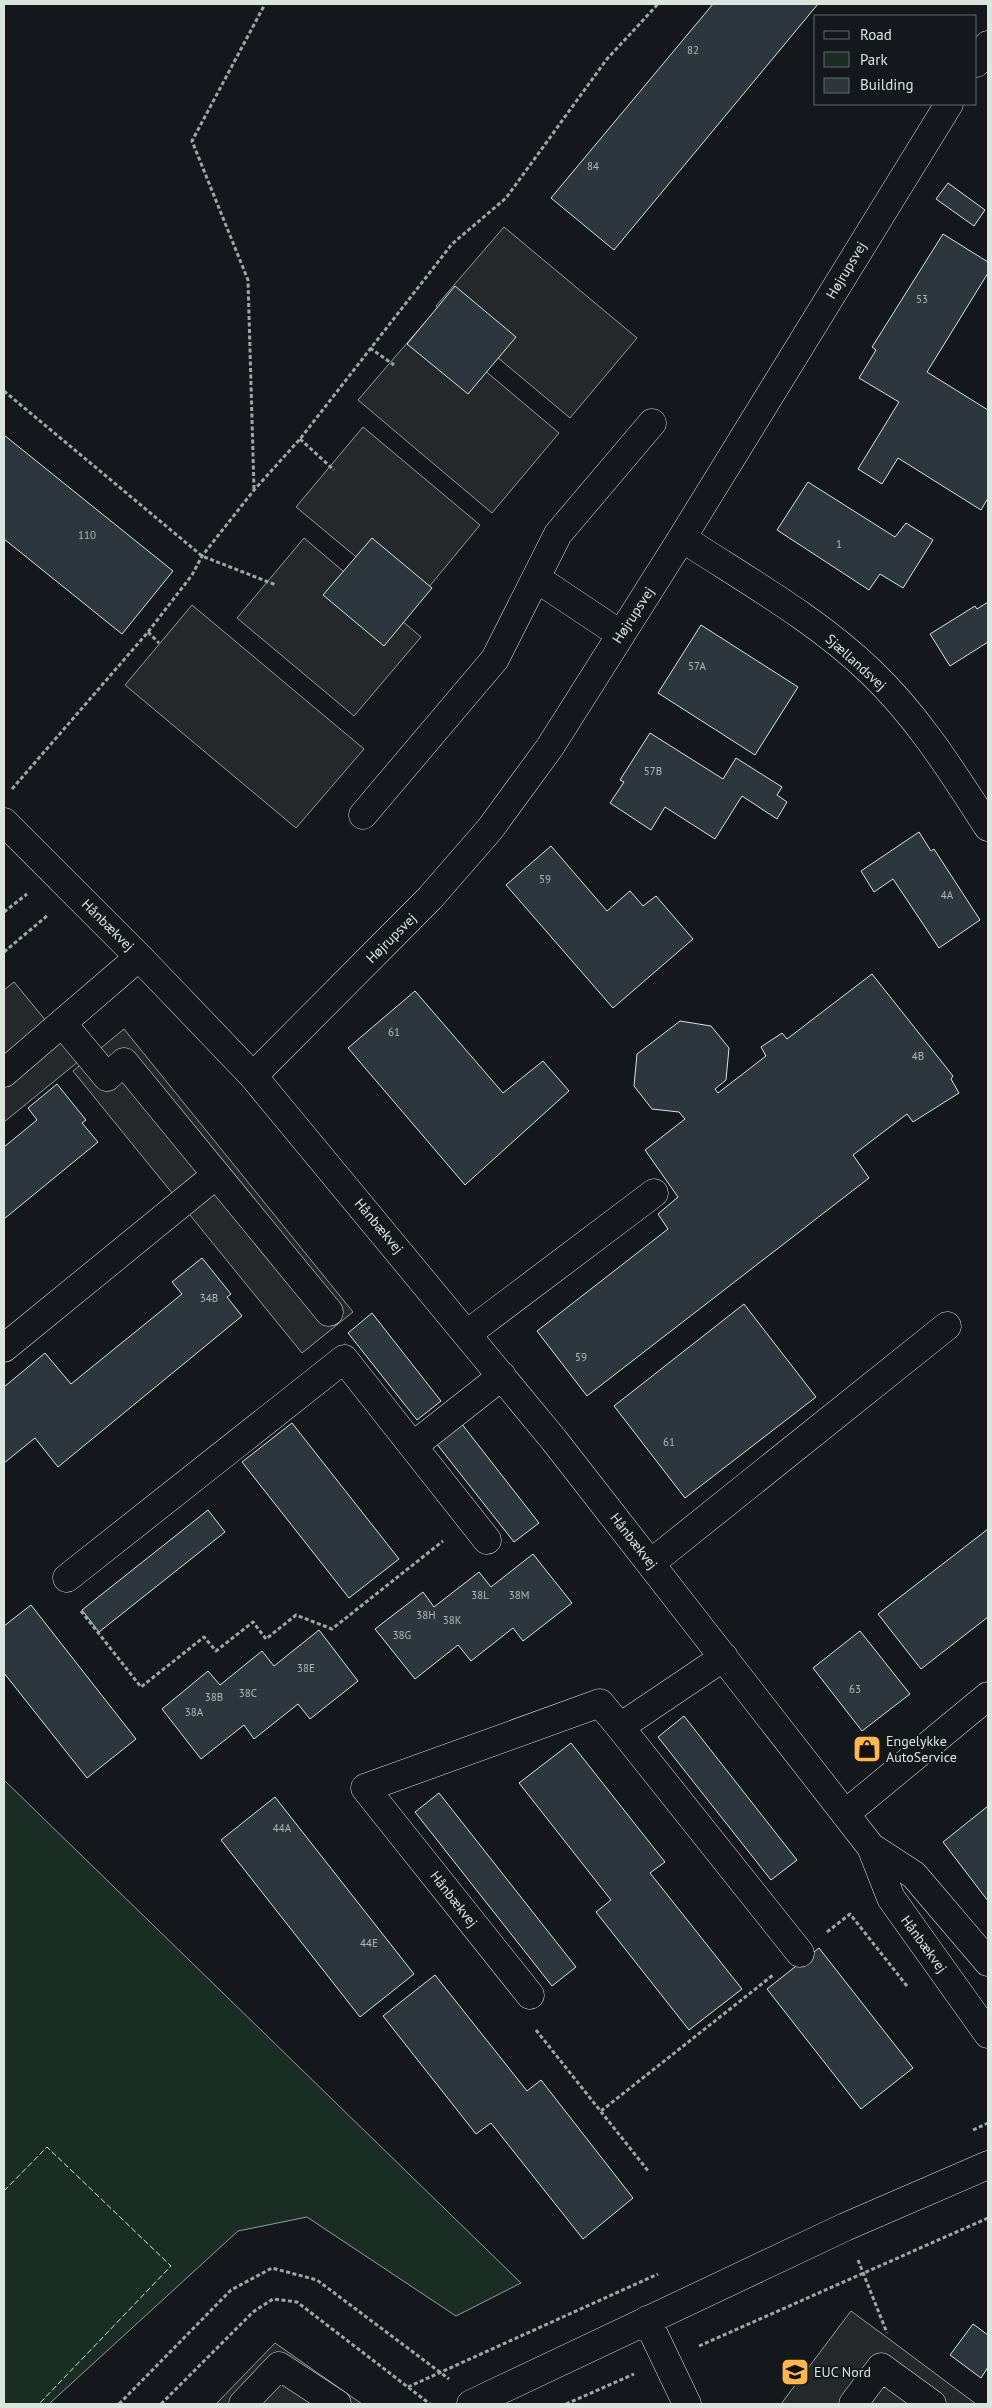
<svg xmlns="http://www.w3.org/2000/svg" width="992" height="2408" font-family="'PT Sans',sans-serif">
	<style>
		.green { fill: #1a2d24; stroke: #939e99 }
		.parking { fill: #24282b; stroke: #939e99 }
		.building { fill: #2c363c; stroke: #d8e6dc }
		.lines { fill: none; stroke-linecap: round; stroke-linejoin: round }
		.minor-casing { stroke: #d8e6dc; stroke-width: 29 }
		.path { stroke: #9da8a2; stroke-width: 3; stroke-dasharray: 4 2.5; stroke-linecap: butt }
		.minor { stroke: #14181c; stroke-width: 28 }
		.fence { stroke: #d8e6dc; stroke-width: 1; stroke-dasharray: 6 2.5; stroke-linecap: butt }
		.labels { text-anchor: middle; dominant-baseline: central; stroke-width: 4; stroke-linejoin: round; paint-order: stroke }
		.number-label { font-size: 11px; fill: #adbab4 }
		.street-label { font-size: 14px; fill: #d8e6dc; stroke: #14181c }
		.poi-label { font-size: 14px; fill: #d8e6dc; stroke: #14181c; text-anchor: start }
	</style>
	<rect width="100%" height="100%" fill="#14181c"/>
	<path class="green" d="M 4,1780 L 521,2283 L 456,2316 L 307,2217 L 238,2231 L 49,2404 L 4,2404 Z"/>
	<path class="parking" d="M 504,227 L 637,338 L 570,418 L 436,306 Z
		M 426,321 L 559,433 L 492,513 L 358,400 Z
		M 363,427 L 480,525 L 414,605 L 296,507 Z
		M 304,538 L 421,637 L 354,716 L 237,618 Z
		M 192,605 L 364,749 L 296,828 L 125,685 Z
		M 14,982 L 79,1061 L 4,1122 L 4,990 Z
		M 124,1029 L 353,1312 L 302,1353 L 73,1071 Z
		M 851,2311 L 889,2339 L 976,2404 L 781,2404 Z
		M 275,2343 L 362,2404 L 216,2404 Z"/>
	<path class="building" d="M 713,4 L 818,4 L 614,250 L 551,198 Z
		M 948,183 L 985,210 L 974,226 L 936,199 Z
		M 943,234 L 988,262 L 988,273 L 927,372 L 988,410 L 988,498 L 981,510 L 898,458 L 882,484 L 858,469 L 899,402 L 859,378 L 876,350 L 872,347 Z
		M 455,286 L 516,337 L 468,394 L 407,344 Z
		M 4,435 L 173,571 L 122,634 L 4,539 Z
		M 808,482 L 895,537 L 906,523 L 933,540 L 903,588 L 880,574 L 869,590 L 777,530 Z
		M 372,538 L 432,588 L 384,646 L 323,595 Z
		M 988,602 L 988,642 L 950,666 L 930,634 L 975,606 L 977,609 Z
		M 701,625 L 798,687 L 755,755 L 658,693 Z
		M 650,733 L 723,779 L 736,758 L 782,787 L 777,795 L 787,802 L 777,819 L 742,796 L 715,839 L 665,807 L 651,830 L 610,803 L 624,782 L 620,780 Z
		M 919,832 L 931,851 L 934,849 L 980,920 L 939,948 L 893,879 L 874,892 L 861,871 Z
		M 551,846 L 607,911 L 630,891 L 643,906 L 656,896 L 693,939 L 613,1008 L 506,885 Z
		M 872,974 L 953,1076 L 951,1079 L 959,1093 L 913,1122 L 907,1114 L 853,1155 L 869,1178 L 587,1396 L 537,1331 L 668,1229 L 658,1214 L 678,1197 L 645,1150 L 685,1119 L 679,1112 L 652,1109 L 634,1086 L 637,1054 L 680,1021 L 711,1026 L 729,1048 L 726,1080 L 715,1089 L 718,1093 L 766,1056 L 761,1047 L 782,1033 L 787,1039 Z
		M 415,991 L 503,1093 L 543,1061 L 569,1091 L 465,1185 L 348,1048 Z
		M 57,1084 L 86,1120 L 82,1123 L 98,1142 L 4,1219 L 4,1147 L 37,1120 L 28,1108 Z
		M 202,1258 L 231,1294 L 227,1297 L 242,1316 L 58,1467 L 35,1438 L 4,1463 L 4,1387 L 45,1353 L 71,1384 L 182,1294 L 172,1282 Z
		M 744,1304 L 816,1397 L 685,1498 L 614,1406 Z
		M 372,1313 L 441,1401 L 417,1420 L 348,1333 Z
		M 292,1423 L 399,1559 L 349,1598 L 242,1462 Z
		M 461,1423 L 539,1523 L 514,1542 L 436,1443 Z
		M 208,1510 L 225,1532 L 99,1632 L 82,1610 Z
		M 988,1529 L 988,1617 L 921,1669 L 878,1614 Z
		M 533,1554 L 572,1603 L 523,1641 L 513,1628 L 471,1661 L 458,1645 L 415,1679 L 375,1629 L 423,1592 L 434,1607 L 479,1572 L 491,1587 Z
		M 31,1605 L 136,1739 L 87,1778 L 4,1673 L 4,1626 Z
		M 319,1630 L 358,1681 L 310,1719 L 298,1704 L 254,1739 L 244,1725 L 201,1759 L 162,1709 L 208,1671 L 220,1685 L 262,1651 L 274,1666 Z
		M 860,1631 L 910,1694 L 862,1731 L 813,1668 Z
		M 684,1716 L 797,1860 L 771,1880 L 658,1737 Z
		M 571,1743 L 665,1862 L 650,1873 L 742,1989 L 689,2030 L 596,1912 L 611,1900 L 519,1783 Z
		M 439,1793 L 576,1967 L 552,1986 L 415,1812 Z
		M 275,1797 L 414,1974 L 360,2017 L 221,1840 Z
		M 988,1806 L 988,1901 L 943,1842 Z
		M 819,1948 L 913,2068 L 861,2109 L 767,1989 Z
		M 435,1975 L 527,2091 L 541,2080 L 633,2198 L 583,2239 L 491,2123 L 476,2134 L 383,2016 Z
		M 973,2324 L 988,2335 L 988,2367 L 981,2378 L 950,2355 Z"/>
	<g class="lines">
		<defs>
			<path id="minor" d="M 976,63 L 988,45
				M 682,538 C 746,580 816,619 871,672 C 919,718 953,773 988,827
				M 536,578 L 620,634
				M 363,815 L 495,659 L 558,534 L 652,423
				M 4,822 L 139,957 L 253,1076 L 554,1440 L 871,1847 L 891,1898 L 988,2034
				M 62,1023 L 107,1077 L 124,1062 L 329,1312
				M 4,1073 L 139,957
				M 253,1076 L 430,898 L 490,829 L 550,747 L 682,538 L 949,104
				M 467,1334 L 654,1193
				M 4,1348 L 216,1175
				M 413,1446 L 502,1376
				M 651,1563 L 947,1326
				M 67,1578 L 344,1359 L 487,1540
				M 620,1727 L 800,1953
				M 845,1814 L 988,1696
				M 871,1847 L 914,1875 L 988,1962
				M 530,1995 L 365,1788 L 600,1703 L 620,1727 L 724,1657
				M 647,2320 L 687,2404
				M 243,2404 L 279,2366 L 337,2404
				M 471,2404 L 845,2227 L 988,2165
				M 853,2404 L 881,2367 L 932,2404"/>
		</defs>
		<use href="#minor" class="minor-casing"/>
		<path class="path" d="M 370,348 L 394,365
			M 4,391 L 202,556 L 276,585
			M 300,439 L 334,470
			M 254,489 L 248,280 L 192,141 L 265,4
			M 148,632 L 159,643
			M 12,789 L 148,632 L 192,575 L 202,556 L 254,490 L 300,439 L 452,244 L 506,198 L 607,59 L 658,4
			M 4,912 L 27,894
			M 4,952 L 48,915
			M 81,1611 L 141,1687 L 204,1637 L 216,1651 L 253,1622 L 266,1639 L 296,1615 L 332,1629 L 443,1541
			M 827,1932 L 850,1914 L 907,1986
			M 536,2030 L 649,2172
			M 601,2111 L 773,1975
			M 973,2130 L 988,2123
			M 858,2260 L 887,2333
			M 699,2346 L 988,2218
			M 408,2387 L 658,2274
			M 119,2404 L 231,2290 L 272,2268 L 317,2280 L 449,2379
			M 161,2404 L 253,2312 L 273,2299 L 297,2302 L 430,2404
			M 566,2404 L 634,2374"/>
		<use href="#minor" class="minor"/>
		<path class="fence" d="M 4,2191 L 47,2147 L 171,2266 L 39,2404"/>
	</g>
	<defs>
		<symbol id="shop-square" viewBox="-11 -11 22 22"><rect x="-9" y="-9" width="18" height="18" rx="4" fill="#ffb74d" stroke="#14181c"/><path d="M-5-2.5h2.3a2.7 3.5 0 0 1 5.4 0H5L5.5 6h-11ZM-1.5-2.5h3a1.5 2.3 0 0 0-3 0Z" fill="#111"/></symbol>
		<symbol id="university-square" viewBox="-11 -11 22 22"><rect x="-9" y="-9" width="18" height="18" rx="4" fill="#ffb74d" stroke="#14181c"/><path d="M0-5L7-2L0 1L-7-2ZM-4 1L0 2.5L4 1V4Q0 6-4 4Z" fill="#111"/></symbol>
	</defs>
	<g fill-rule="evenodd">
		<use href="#shop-square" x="851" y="1733" width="32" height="32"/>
		<use href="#university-square" x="779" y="2356" width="32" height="32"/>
	</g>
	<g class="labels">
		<g class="number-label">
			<text x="693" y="50">82</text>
			<text x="593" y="166">84</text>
			<text x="922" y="299">53</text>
			<text x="87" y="535">110</text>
			<text x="839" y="544">1</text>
			<text x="697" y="666">57A</text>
			<text x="653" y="771">57B</text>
			<text x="545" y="879">59</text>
			<text x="947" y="895">4A</text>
			<text x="394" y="1032">61</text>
			<text x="918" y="1056">4B</text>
			<text x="209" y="1298">34B</text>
			<text x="581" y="1357">59</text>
			<text x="669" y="1442">61</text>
			<text x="480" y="1595">38L</text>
			<text x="519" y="1595">38M</text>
			<text x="426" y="1615">38H</text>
			<text x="452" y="1620">38K</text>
			<text x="402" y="1635">38G</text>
			<text x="306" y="1668">38E</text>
			<text x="855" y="1689">63</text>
			<text x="248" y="1693">38C</text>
			<text x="214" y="1697">38B</text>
			<text x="194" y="1712">38A</text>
			<text x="282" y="1828">44A</text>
			<text x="369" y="1943">44E</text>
		</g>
		<g class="street-label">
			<text transform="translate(846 270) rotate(-59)">Højrupsvej</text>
			<text transform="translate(633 615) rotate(-57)">Højrupsvej</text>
			<text transform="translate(856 662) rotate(42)">Sjællandsvej</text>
			<text transform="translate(108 925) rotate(45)">Hånbækvej</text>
			<text transform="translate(391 938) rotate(-45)">Højrupsvej</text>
			<text transform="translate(379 1226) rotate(50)">Hånbækvej</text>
			<text transform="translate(634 1541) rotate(52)">Hånbækvej</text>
			<text transform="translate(454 1899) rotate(52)">Hånbækvej</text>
			<text transform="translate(924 1944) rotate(54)">Hånbækvej</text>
		</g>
		<g class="poi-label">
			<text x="886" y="1741">Engelykke<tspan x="886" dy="16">AutoService</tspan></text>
			<text x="814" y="2372">EUC Nord</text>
		</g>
	</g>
	<rect width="992" height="2408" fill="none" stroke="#d8e6dc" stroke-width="10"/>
	<rect x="814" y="15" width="162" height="90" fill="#14181c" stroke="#626a69"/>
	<rect x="824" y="31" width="25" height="8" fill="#14181c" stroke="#626a69"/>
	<text x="860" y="40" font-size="15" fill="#d8e6dc">Road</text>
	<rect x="824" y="52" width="25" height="15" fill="#1a2d24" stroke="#626a69"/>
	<text x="860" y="65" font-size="15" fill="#d8e6dc">Park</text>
	<rect x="824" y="78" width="25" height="15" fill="#2c363c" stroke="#626a69"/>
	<text x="860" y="90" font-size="15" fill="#d8e6dc">Building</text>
</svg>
